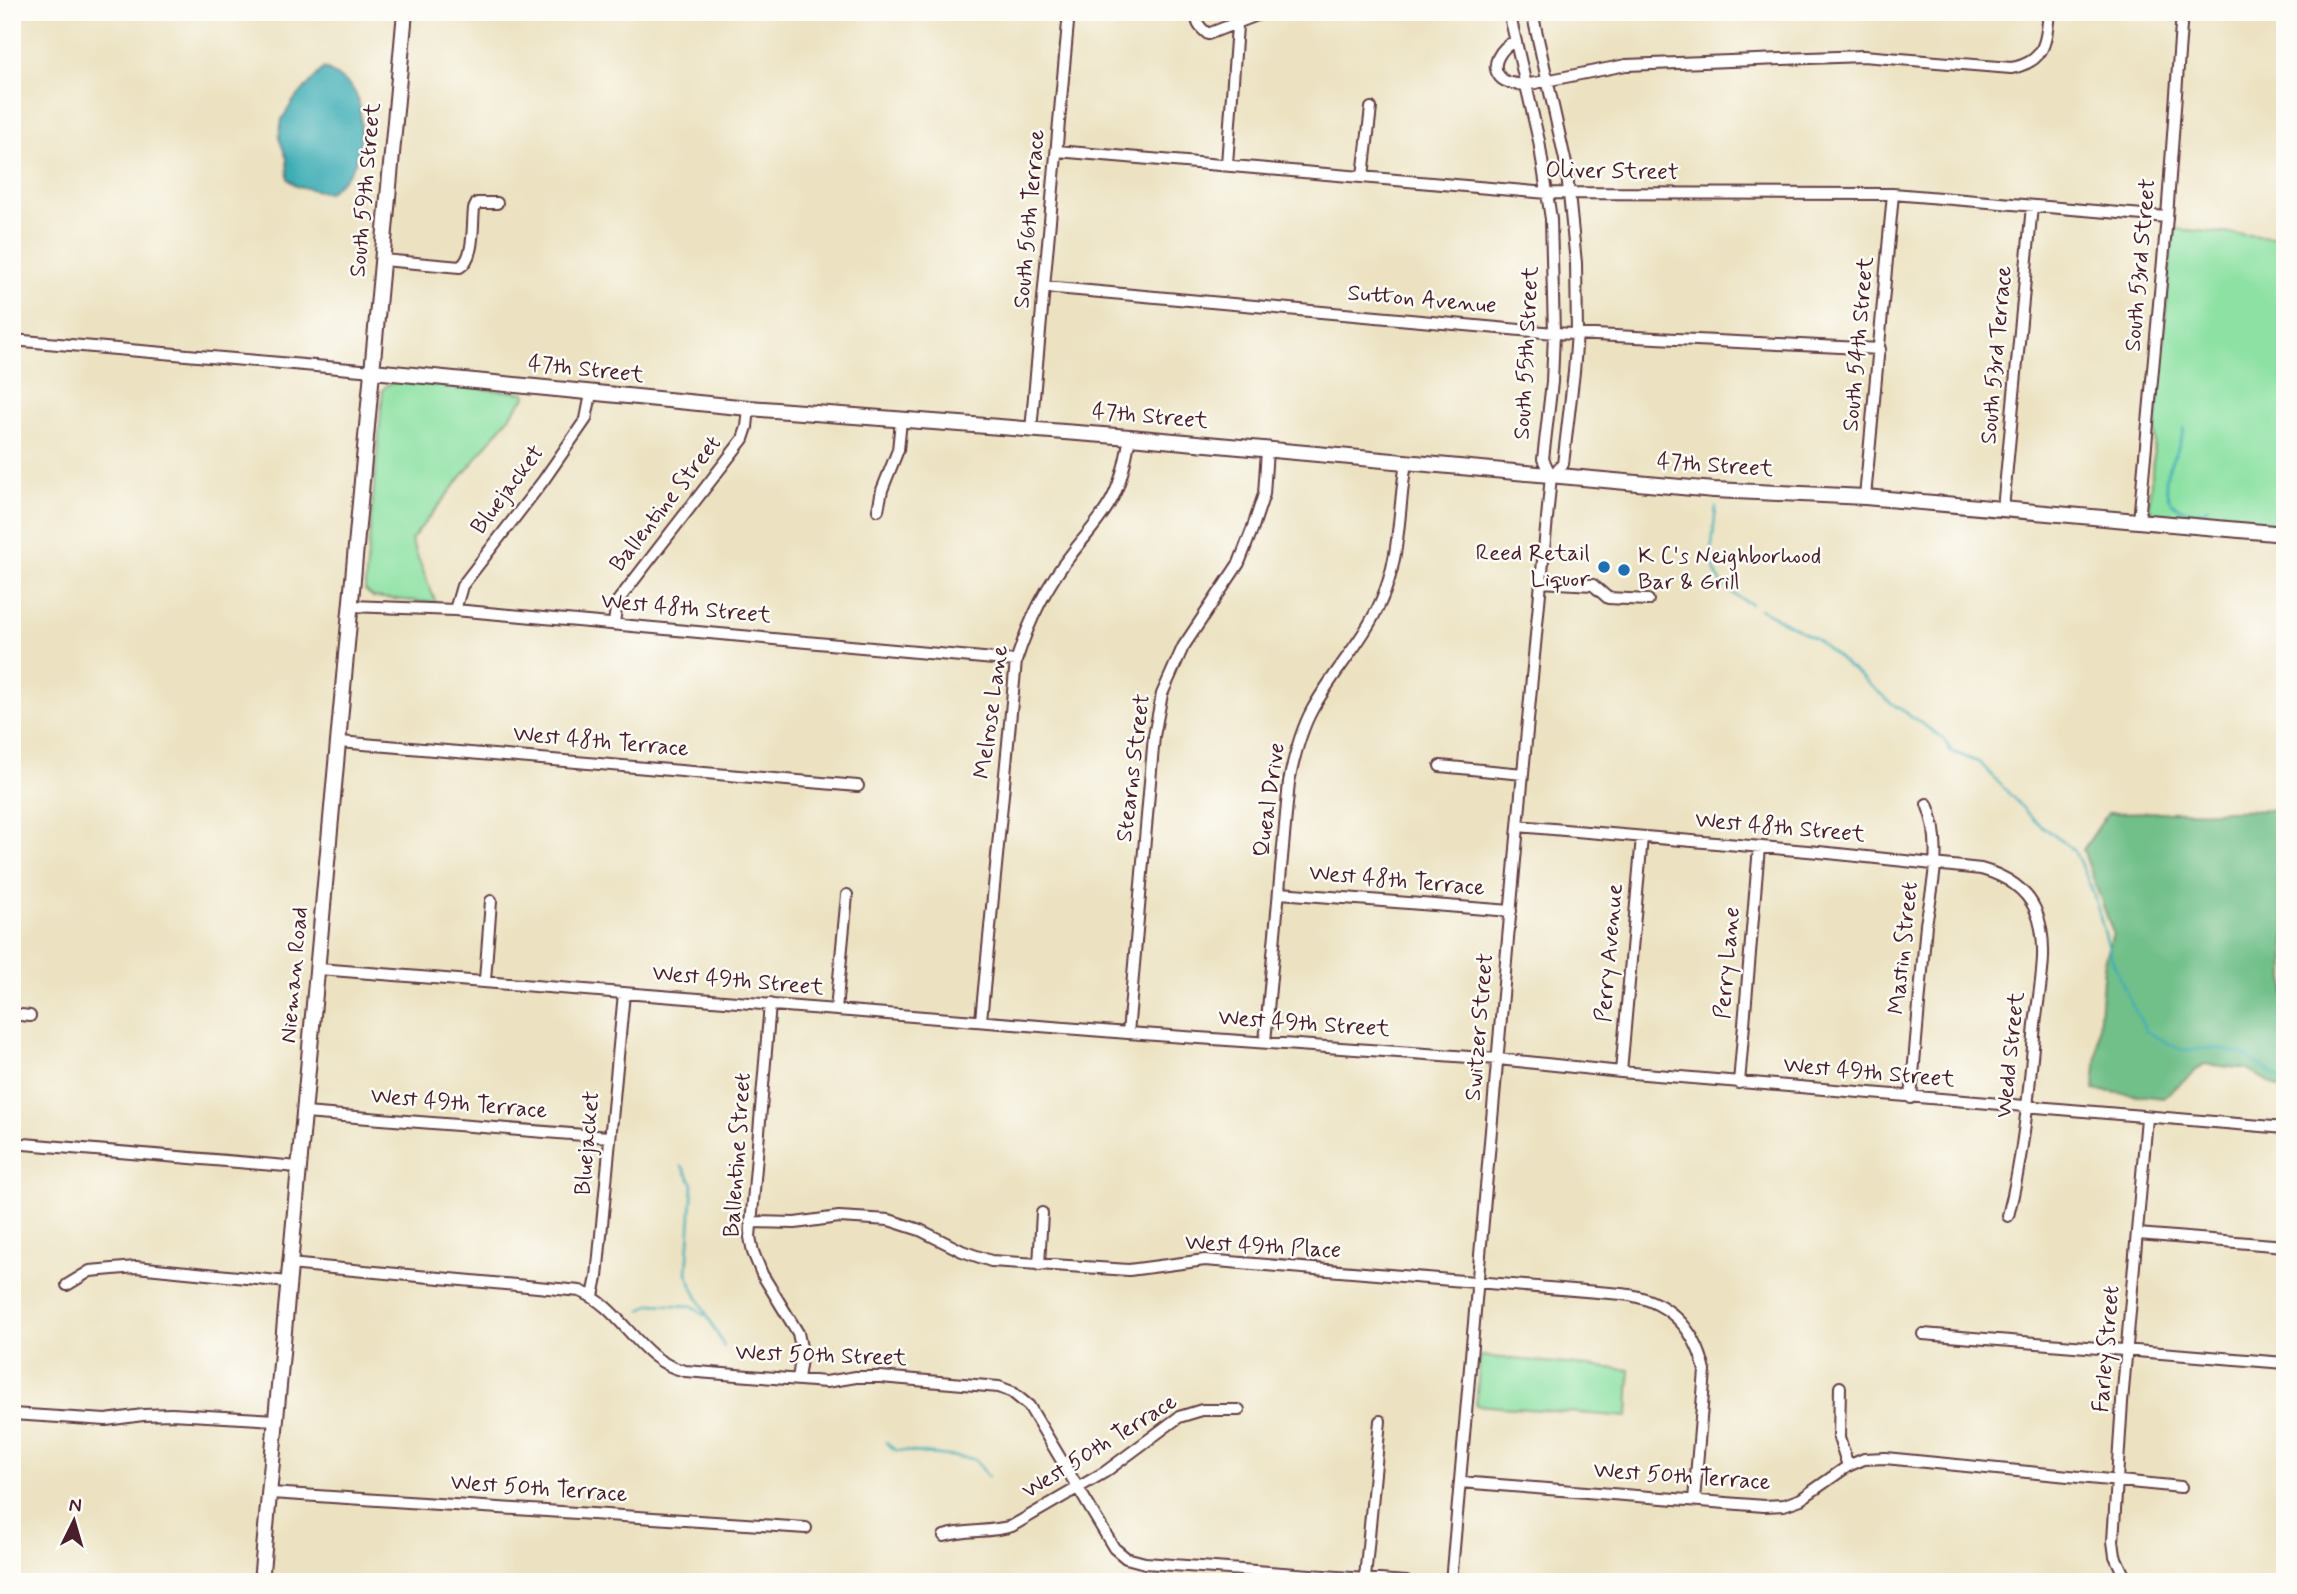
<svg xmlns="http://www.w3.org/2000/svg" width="2297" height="1594" font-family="Mynerve,sans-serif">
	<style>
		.green { fill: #8ce1a3; stroke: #6b8067; stroke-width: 2 }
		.forest { fill: #71bf89; stroke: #5e6f5a; stroke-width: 2 }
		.water { fill: #3cadb5; stroke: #436670; stroke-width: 2 }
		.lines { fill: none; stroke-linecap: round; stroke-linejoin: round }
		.stream { stroke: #3cadb5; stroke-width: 2.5 }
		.minor-casing { stroke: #623c42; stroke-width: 14 }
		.major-casing { stroke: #623c42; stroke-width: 18 }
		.minor { stroke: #fff; stroke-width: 10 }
		.major { stroke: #fff; stroke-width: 14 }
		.poi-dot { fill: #1f6fb2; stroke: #fdfcf7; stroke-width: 2.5 }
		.labels { text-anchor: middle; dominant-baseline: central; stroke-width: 5; stroke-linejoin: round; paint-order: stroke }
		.street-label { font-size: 23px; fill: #4a1f2b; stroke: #fdfcf7 }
		.poi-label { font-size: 23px; fill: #4a1f2b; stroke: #fdfcf7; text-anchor: end }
	</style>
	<rect width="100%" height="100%" fill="#fdfcf7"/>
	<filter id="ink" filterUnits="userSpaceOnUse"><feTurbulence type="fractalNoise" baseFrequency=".0143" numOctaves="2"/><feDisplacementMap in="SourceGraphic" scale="14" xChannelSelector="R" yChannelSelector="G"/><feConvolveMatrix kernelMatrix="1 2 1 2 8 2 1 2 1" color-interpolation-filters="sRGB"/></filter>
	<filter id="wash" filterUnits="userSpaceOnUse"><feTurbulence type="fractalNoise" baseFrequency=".00686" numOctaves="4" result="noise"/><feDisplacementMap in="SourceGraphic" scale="28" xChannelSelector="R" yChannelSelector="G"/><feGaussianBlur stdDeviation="1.57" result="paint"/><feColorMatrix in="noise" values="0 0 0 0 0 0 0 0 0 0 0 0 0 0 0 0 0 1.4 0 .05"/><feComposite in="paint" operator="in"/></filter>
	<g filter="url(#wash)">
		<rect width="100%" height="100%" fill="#ece2c1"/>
		<path class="green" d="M 2173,229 L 2285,238 L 2285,524 L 2152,513 L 2149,506 Z
			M 398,381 L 525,393 L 526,396 L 411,540 L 436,603 L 373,597 L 365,590 L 365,585 L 383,390 L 387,385 Z
			M 1480,1356 L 1630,1370 L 1628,1417 L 1476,1405 Z"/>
		<path class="forest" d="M 2285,810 L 2285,1092 L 2247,1069 L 2204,1064 L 2163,1098 L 2094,1090 L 2104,966 L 2113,933 L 2083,850 L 2108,813 Z"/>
		<path class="water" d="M 324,68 C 334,74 347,80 354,91 C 364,108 363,153 351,170 C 345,179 336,186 328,193 L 296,186 L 288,179 L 287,159 L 279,138 L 282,119 L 294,100 Z"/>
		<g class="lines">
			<path class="stream" d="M 2170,500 C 2156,473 2182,451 2184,428
				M 2172,503 C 2180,511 2192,511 2203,512 L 2208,507
				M 1716,507 C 1712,554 1701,580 1751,604
				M 1760,609 L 1816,639 L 1890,702 L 1943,738 L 1951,751 L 1980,763 L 2034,820 L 2074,850 L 2093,892 L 2112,959 L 2131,1003 L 2147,1032 L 2181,1050 L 2215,1048 L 2243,1054 L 2285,1082
				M 682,1166 L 693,1184 L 687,1273 L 695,1292 L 724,1347
				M 642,1310 L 652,1304 L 693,1306 L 704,1315
				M 886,1442 L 895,1450 L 975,1459 L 988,1477"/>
		</g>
	</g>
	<g filter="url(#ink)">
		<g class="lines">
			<defs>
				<path id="minor" d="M 1197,12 C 1196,23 1199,27 1208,34 L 1265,12
					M 1509,12 L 1539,141 L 1551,219 L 1554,333 L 1552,382 L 1543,459 L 1551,476
					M 1532,12 L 1566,164 L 1576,263 L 1577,333 L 1574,372 L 1563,464 L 1551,476
					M 1515,41 C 1502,47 1487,66 1502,79 C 1508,84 1518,84 1525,85 L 1626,65 L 1863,56 L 2011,68 C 2045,62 2046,43 2049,12
					M 1057,151 L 1547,193 L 1893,194 L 2167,217
					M 1227,164 L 1238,12
					M 1363,176 L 1371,108
					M 383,260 L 460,267 C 475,258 472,225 474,209 L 477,203 L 497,203
					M 1045,287 L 1554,333 L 1880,349
					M 12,340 L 373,371
					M 1031,430 L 1069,12
					M 1865,497 L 1893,194
					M 2003,509 L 2032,206
					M 878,510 L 882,490 L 898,450 L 901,421
					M 2139,521 L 2167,217 L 2182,12
					M 1541,582 L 1593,585 L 1608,598 L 1648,600
					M 351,606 L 455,610 L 1016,661
					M 455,610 L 462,586 L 543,481 L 586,419 L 591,394
					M 614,623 L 617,602 L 743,439 L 747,427 L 749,408
					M 340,742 L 858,786
					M 1440,766 L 1523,774
					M 1518,826 L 1819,852 L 1981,869 C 2003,875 2024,886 2035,909 C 2051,944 2039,989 2035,1025 C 2029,1090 2024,1154 2008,1216
					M 1280,893 L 1511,911
					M 319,969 L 1128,1033 L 1498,1059 L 1621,1072 L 2285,1128
					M 485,980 L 491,901
					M 770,1004 L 750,1237 L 753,1252 L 762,1274 L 798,1333 L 802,1352 L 798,1379
					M 836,1010 L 847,895
					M 12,1014 L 30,1016
					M 981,1020 L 1016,661 C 1028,624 1045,587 1070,556 C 1084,537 1101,520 1112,499 C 1122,480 1126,458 1130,437
					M 1128,1033 L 1154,736 L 1162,694 L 1183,647 L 1239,563 L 1252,530 L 1264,494 L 1267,450
					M 1265,1042 L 1289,782 C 1294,757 1300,732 1312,710 C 1333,672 1364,640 1381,601 C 1401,557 1398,509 1406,463
					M 1621,1072 L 1642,837
					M 1739,1083 L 1759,847
					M 1911,1098 L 1926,924 C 1933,886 1943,841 1927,804
					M 305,1113 L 609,1137
					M 12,1143 L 298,1167
					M 750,1222 L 795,1223 L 839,1217 L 889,1220 L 920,1230 L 962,1251 L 991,1261 L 1129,1270 L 1205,1260 L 1622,1294 C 1667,1299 1695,1327 1705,1371 L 1694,1500
					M 2138,1234 L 2285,1246
					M 289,1264 L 580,1291 C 623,1308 638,1361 685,1371 L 826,1382 L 856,1377 L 880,1377 L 999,1387 L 1012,1392 L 1029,1406 L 1114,1548 L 1126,1558 L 1145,1563 L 1407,1582
					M 1039,1265 L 1042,1213
					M 67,1285 L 90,1271 L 136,1267 L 288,1282
					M 593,1296 L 597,1277 L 624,993
					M 1923,1334 L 2285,1363
					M 1840,1387 L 1839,1438 L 1848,1466
					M 12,1414 L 106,1420 L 143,1415 L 172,1414 L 275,1420
					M 1460,1482 L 1764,1506 L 1784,1505 L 1801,1499 L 1848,1466 L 1864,1459 L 1885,1458 L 2181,1487
					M 271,1493 L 806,1528
					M 944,1536 C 967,1529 989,1533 1012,1526 L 1105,1472 L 1179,1417 L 1202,1410 L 1239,1410
					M 1365,1578 L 1380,1421
					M 1451,1582 L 1518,826 L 1551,476
					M 2127,1582 L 2115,1556 L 2113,1541 L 2122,1402 L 2147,1118"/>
				<path id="major" d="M 373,371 L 749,408 L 1130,437 L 1714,490 L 1865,497 L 2285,534
					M 261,1582 L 405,12"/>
			</defs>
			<use href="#minor" class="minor-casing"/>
			<use href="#major" class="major-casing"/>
			<use href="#minor" class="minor"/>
			<use href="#major" class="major"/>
		</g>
	</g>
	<g class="poi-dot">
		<circle cx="1604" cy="567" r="7"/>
		<circle cx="1624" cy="570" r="7"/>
	</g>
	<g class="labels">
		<g class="street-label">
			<text transform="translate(1612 172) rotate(1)">Oliver Street</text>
			<text transform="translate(366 190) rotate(-85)">South 59th Street</text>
			<text transform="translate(1030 219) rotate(-85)">South 56th Terrace</text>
			<text transform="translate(2141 265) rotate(-85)">South 53rd Street</text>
			<text transform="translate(1422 300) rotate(5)">Sutton Avenue</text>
			<text transform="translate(1859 344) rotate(-85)">South 54th Street</text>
			<text transform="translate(1527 353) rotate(-87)">South 55th Street</text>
			<text transform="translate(1997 355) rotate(-85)">South 53rd Terrace</text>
			<text transform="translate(586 370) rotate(6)">47th Street</text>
			<text transform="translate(1150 417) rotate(5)">47th Street</text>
			<text transform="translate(1715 466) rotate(4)">47th Street</text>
			<text transform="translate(508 490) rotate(-53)">Bluejacket</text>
			<text transform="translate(666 504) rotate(-52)">Ballentine Street</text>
			<text transform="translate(686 609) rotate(5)">West 48th Street</text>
			<text transform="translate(992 712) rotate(-82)">Melrose Lane</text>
			<text transform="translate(601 742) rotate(5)">West 48th Terrace</text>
			<text transform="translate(1134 768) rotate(-83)">Stearns Street</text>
			<text transform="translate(1270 800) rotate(-82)">Queal Drive</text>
			<text transform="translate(1780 828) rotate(5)">West 48th Street</text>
			<text transform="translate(1397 881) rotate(5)">West 48th Terrace</text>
			<text transform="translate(1904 948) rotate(-84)">Mastin Street</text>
			<text transform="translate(1610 953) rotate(-85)">Perry Avenue</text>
			<text transform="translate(1728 963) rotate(-85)">Perry Lane</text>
			<text transform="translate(295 975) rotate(-85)">Nieman Road</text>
			<text transform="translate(738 981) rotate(5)">West 49th Street</text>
			<text transform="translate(1304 1024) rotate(4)">West 49th Street</text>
			<text transform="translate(1480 1027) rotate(-85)">Switzer Street</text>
			<text transform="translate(2011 1055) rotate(-84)">Wedd Street</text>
			<text transform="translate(1869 1073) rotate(5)">West 49th Street</text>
			<text transform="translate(459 1104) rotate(5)">West 49th Terrace</text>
			<text transform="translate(588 1143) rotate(-85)">Bluejacket</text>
			<text transform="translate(738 1155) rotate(-86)">Ballentine Street</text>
			<text transform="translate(1263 1247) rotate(3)">West 49th Place</text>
			<text transform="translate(2107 1349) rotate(-85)">Farley Street</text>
			<text transform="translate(821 1356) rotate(2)">West 50th Street</text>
			<text transform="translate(1100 1447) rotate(-32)">West 50th Terrace</text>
			<text transform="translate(1682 1477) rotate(4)">West 50th Terrace</text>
			<text transform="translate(539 1489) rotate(4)">West 50th Terrace</text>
		</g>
		<g class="poi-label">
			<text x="1590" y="554">Reed Retail<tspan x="1590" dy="26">Liquor</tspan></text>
			<text x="1638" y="557" text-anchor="start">K C's Neighborhood<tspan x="1638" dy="26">Bar &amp; Grill</tspan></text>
		</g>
	</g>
	<rect width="2297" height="1594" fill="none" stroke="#fdfcf7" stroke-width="42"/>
	<g transform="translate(74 1521) rotate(5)" stroke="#fdfcf7" stroke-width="5" paint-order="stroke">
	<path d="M0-5L12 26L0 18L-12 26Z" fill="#4a1f2b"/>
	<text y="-10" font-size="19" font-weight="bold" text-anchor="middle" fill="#4a1f2b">N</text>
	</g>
</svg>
